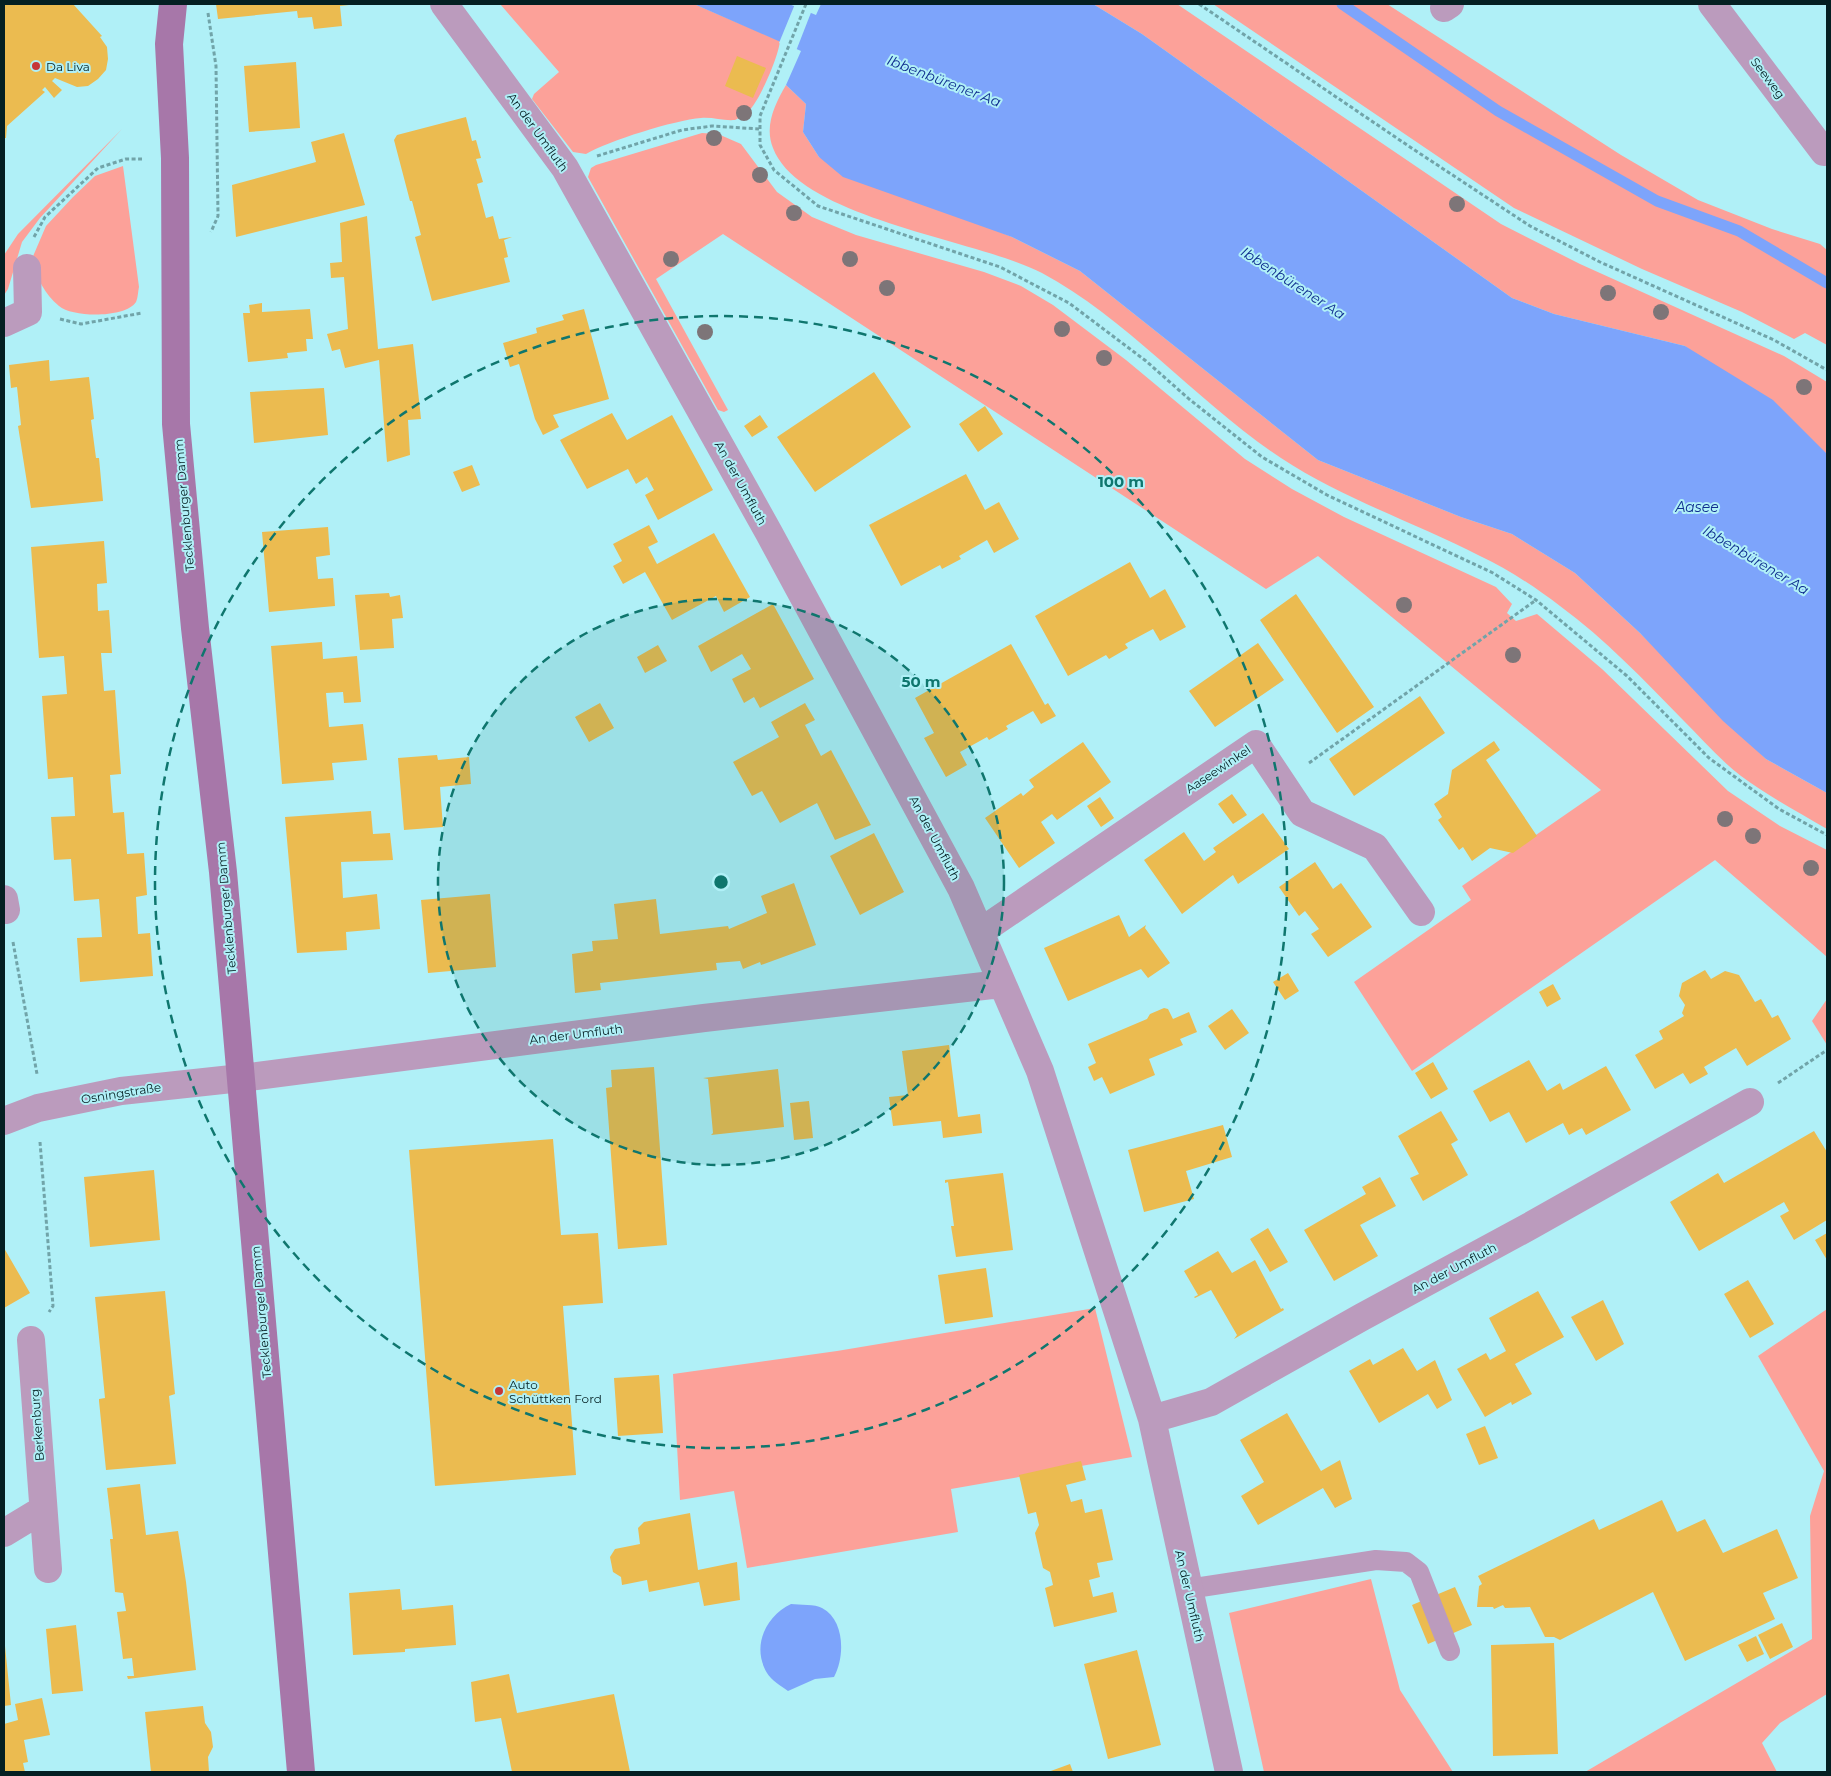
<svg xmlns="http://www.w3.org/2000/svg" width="1831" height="1776" font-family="Montserrat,sans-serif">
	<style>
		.green { fill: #fca199 }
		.water { fill: #7da4fb }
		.pier { fill: #b0f0f7 }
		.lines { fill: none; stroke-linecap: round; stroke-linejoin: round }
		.stream { stroke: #7da4fb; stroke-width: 11 }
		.building { fill: #ebbb50 }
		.path { stroke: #71a4a9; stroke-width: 3; stroke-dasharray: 4 2.5; stroke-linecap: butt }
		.service { stroke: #bb9bbd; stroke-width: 20 }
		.minor { stroke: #bb9bbd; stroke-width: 28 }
		.secondary { stroke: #a777a9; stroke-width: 28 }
		.tree { fill: #7d7578 }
		.ring { fill: none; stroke: #0f766e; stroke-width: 2.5; stroke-dasharray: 9 6 }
		.poi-dot { fill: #c63738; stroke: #b0f0f7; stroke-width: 2 }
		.labels { text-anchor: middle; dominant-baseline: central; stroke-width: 4; stroke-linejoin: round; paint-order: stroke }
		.poi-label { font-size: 12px; fill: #041f22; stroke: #b0f0f7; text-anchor: start }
		.street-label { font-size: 12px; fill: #041f22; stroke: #b0f0f7 }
		.water-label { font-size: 14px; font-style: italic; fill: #0f2d8f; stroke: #b0f0f7 }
		.centre { fill: #0f766e; stroke: #b0f0f7; stroke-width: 2.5 }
		.ring-label { font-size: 15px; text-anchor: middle; font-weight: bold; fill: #0f766e; stroke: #b0f0f7; stroke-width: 4; stroke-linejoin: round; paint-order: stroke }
	</style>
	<rect width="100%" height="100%" fill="#b0f0f7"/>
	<path class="green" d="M 500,4 L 694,4 L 780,41 C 778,58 760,100 748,112 C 745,115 739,118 735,120 C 723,121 713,117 701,118 C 675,120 608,141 586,154 L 573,152 L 532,99 L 534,94 L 559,72 Z
		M 1093,4 L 1177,4 L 1501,224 L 1580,264 L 1784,356 L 1827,382 L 1827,454 L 1685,346 L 1554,314 L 1512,298 L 1142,34 Z
		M 1213,4 L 1387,4 L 1621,155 L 1698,200 L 1772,229 L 1820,244 L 1827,250 L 1827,345 L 1805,333 L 1794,339 L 1742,312 L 1642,269 L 1514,208 Z
		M 786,85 L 806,104 L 803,132 L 819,157 L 1012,237 L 1080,271 L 1318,460 L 1461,517 L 1512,534 L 1575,573 L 1640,633 L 1766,759 L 1827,793 L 1827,829 C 1798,812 1768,796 1741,776 C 1720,760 1702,739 1683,720 C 1644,680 1605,639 1560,606 C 1535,587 1508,569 1480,556 C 1414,522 1343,499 1281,458 C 1199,404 1128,319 1042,273 C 977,239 800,219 773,148 C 764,126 775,104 786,85 Z
		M 122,129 L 40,218 L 22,242 L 8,289 L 4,295 L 4,255 L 18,234 Z
		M 702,133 L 718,134 L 741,144 L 777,192 L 812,217 L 856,235 L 984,272 L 1021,286 L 1053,305 L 1126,360 L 1245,459 L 1292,489 L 1344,517 L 1496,587 L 1512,604 L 1507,613 L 1516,621 L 1537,614 L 1602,669 L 1728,791 L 1780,826 L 1827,850 L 1827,957 L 1715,860 L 1412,1071 L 1354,982 L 1471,900 L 1462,886 L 1601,790 L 1318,556 L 1266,589 L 723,234 L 656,279 L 728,410 L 724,412 L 718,410 L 588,177 L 591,168 L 596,165 Z
		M 123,166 L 139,287 C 138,291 138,298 136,302 C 126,318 73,318 59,306 C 44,294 38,278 31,261 L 46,226 L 73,197 L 95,176 Z
		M 1827,999 L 1827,1045 L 1812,1021 Z
		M 1095,1308 L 1132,1457 L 951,1489 L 958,1532 L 747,1568 L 734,1491 L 680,1500 L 673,1374 L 837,1351 Z
		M 1827,1309 L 1827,1694 L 1780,1723 L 1762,1743 L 1777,1772 L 1585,1772 L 1812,1639 L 1810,1516 L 1824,1471 L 1758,1356 Z
		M 1371,1579 L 1400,1690 L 1453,1772 L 1264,1772 L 1229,1613 Z"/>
	<path class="water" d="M 694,4 L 789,4 L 816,15 L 821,4 L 1093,4 L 1142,34 L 1512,298 L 1554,314 L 1685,346 L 1773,400 L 1827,454 L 1827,793 L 1766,759 L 1723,721 L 1640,633 L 1575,573 L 1512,534 L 1461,517 L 1318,460 L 1080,271 L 1012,237 L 843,177 L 819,157 L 803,132 L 806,104 L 786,85 L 801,51 Z
		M 791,1604 C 800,1605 815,1604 822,1608 C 845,1620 845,1657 834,1677 L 815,1679 L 788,1691 C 781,1686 771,1680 767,1673 C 751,1646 766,1616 791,1604 Z"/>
	<path class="pier" d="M 795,4 L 812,10 L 796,51 L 779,43 Z"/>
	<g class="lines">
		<path class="stream" d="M 1342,4 L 1498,111 L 1657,201 L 1739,231 L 1827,283"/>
	</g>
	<path class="building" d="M 4,4 L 73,4 L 102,36 L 100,37 L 107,47 L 108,59 L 106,70 L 98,79 L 88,86 L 77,87 L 55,78 L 52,81 L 62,90 L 54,98 L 45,87 L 42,90 L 45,92 L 7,126 L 6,138 L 4,138 Z
		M 216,4 L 349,4 L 349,5 L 340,6 L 342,26 L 314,29 L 312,17 L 298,18 L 297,11 L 218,19 Z
		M 737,56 L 766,68 L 753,98 L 725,86 Z
		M 296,62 L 300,128 L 249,132 L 244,66 Z
		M 466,117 L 472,141 L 476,140 L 481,158 L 476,159 L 483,182 L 477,184 L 486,218 L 493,216 L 499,239 L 512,237 L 504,240 L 508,257 L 504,258 L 510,282 L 432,301 L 415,237 L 421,235 L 412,201 L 410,201 L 394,140 L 397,135 Z
		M 344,133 L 365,205 L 236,237 L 232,185 L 316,162 L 311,142 Z
		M 367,216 L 378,349 L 413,344 L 421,419 L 408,420 L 410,455 L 387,462 L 379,360 L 345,368 L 340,349 L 332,351 L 327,334 L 348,329 L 344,277 L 331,278 L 330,263 L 342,262 L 340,223 Z
		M 262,303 L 262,312 L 310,309 L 313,339 L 306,339 L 307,351 L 287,353 L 288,358 L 248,362 L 243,313 L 250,313 L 249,305 Z
		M 584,309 L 609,399 L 553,415 L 559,427 L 543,435 L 535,419 L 519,364 L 510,367 L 503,343 L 537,333 L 536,328 L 564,320 L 562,315 Z
		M 49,360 L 50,381 L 89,377 L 94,419 L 91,420 L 96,458 L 99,458 L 103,501 L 31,508 L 18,426 L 21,425 L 17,387 L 11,388 L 9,365 Z
		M 874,372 L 911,427 L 815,492 L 777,437 Z
		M 324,388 L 328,435 L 254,443 L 250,392 Z
		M 985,406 L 1003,434 L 978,452 L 959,424 Z
		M 612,413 L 627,440 L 672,415 L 713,490 L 658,520 L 645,495 L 654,490 L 647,477 L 636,484 L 628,469 L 587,489 L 560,440 Z
		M 760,415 L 768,427 L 752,437 L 744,426 Z
		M 472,465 L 480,485 L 462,492 L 453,472 Z
		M 966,474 L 985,510 L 999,502 L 1019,539 L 994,553 L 987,540 L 959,556 L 961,559 L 942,569 L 940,565 L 901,586 L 869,525 Z
		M 649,525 L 658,542 L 648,547 L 657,564 L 714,533 L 750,597 L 724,612 L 716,596 L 672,620 L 645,572 L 623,584 L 613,566 L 622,561 L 613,544 Z
		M 328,527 L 330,555 L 316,557 L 318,579 L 333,578 L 335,606 L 269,612 L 262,532 Z
		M 104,541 L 107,583 L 97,584 L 98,611 L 109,610 L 112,653 L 101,653 L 104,691 L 115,690 L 121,774 L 110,775 L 113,813 L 124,812 L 127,854 L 144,853 L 147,895 L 136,897 L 138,934 L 150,933 L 153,976 L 80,982 L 77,938 L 102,937 L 99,899 L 74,901 L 71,859 L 54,860 L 51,817 L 75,816 L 73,777 L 48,779 L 42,696 L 67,694 L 64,656 L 39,658 L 31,547 Z
		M 1130,562 L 1150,598 L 1165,589 L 1186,627 L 1160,641 L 1153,629 L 1125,644 L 1128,648 L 1109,659 L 1106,655 L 1068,676 L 1035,616 Z
		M 389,593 L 390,597 L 400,595 L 403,618 L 392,619 L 394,648 L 360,650 L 355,595 Z
		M 1296,594 L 1374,707 L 1337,733 L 1260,620 Z
		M 773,604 L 814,679 L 760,708 L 754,697 L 744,703 L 732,679 L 751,669 L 742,654 L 711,672 L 698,646 Z
		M 322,642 L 323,659 L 357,656 L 361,702 L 344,703 L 343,692 L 326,693 L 329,727 L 363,724 L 367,760 L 332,763 L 334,780 L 282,784 L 271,646 Z
		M 1258,643 L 1284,680 L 1215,727 L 1189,691 Z
		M 1011,644 L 1045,705 L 1048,703 L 1056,716 L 1041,724 L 1033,711 L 1006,726 L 1008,729 L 989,740 L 987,737 L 960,752 L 967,765 L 946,777 L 924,738 L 934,733 L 915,698 Z
		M 658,645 L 667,661 L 645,673 L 637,657 Z
		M 1420,696 L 1445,733 L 1354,796 L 1329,759 Z
		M 600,703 L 614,728 L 589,742 L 575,717 Z
		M 805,703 L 815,720 L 805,725 L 821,756 L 831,750 L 871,825 L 835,840 L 817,803 L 780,823 L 762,791 L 752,796 L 733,762 L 779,737 L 771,722 Z
		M 1494,741 L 1500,750 L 1486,760 L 1537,836 L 1513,853 L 1490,848 L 1472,861 L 1463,847 L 1459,850 L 1438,820 L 1442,817 L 1434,804 L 1448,794 L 1452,770 Z
		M 1083,742 L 1111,782 L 1057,820 L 1052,814 L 1041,822 L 1055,843 L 1019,868 L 985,818 L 1021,793 L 1023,796 L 1034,787 L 1029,780 Z
		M 437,755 L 438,760 L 469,757 L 471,784 L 440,787 L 443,827 L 404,830 L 398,758 Z
		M 1232,794 L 1247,815 L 1233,824 L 1218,804 Z
		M 1100,797 L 1114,818 L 1101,827 L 1087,806 Z
		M 371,811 L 373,834 L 390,833 L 393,860 L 341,862 L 343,898 L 377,894 L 380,929 L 346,932 L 347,950 L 297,953 L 285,817 Z
		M 1263,813 L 1289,849 L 1238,884 L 1233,875 L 1182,914 L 1144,860 L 1184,832 L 1204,861 L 1216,852 L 1213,848 Z
		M 874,833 L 904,892 L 860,915 L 830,856 Z
		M 1315,862 L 1333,889 L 1341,883 L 1372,927 L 1328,957 L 1311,934 L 1319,929 L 1305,911 L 1299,916 L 1279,887 Z
		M 794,883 L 816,945 L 761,965 L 760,962 L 743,969 L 740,961 L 716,963 L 717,970 L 600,983 L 601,990 L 575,993 L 572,954 L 593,951 L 592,941 L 618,939 L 614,904 L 656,899 L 660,934 L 728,926 L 729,929 L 767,913 L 761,896 Z
		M 490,894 L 496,967 L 428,973 L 421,900 Z
		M 1119,915 L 1129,937 L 1146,925 L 1145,928 L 1170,963 L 1148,978 L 1141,969 L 1068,1001 L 1044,948 Z
		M 1705,970 L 1711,979 L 1725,971 L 1739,975 L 1755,1002 L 1761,999 L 1772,1018 L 1778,1015 L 1791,1039 L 1747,1066 L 1736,1048 L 1704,1067 L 1708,1074 L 1690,1084 L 1683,1073 L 1655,1089 L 1635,1055 L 1663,1039 L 1659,1031 L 1684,1016 L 1682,1013 L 1685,1005 L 1679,996 L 1682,983 Z
		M 1288,973 L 1299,991 L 1285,1000 L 1273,982 Z
		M 1553,984 L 1561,999 L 1547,1007 L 1539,992 Z
		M 1164,1008 L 1168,1009 L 1173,1019 L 1189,1012 L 1197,1032 L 1180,1039 L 1183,1045 L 1149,1059 L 1155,1075 L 1110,1094 L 1102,1077 L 1094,1081 L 1088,1067 L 1096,1063 L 1088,1044 L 1147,1019 L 1150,1014 Z
		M 1232,1009 L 1249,1033 L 1225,1050 L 1208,1026 Z
		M 949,1045 L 958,1117 L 980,1114 L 982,1133 L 943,1138 L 941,1121 L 893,1126 L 889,1097 L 908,1095 L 902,1051 Z
		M 1529,1060 L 1547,1091 L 1560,1083 L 1563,1090 L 1606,1066 L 1631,1110 L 1586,1135 L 1582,1128 L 1569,1135 L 1563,1123 L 1526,1143 L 1509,1112 L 1490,1122 L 1473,1091 Z
		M 1433,1062 L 1448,1089 L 1431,1099 L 1415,1073 Z
		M 654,1067 L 667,1245 L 618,1249 L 606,1088 L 612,1087 L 611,1070 Z
		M 778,1069 L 784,1127 L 711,1135 L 713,1133 L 708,1079 L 703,1078 Z
		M 809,1101 L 813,1138 L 794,1140 L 790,1103 Z
		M 1441,1111 L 1458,1140 L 1451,1144 L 1468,1175 L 1423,1201 L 1410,1178 L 1419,1174 L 1398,1136 Z
		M 1223,1125 L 1232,1157 L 1186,1171 L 1194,1199 L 1144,1212 L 1128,1150 Z
		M 1814,1131 L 1827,1152 L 1827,1220 L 1794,1240 L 1780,1216 L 1789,1211 L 1784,1202 L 1699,1251 L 1670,1202 L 1718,1173 L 1724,1183 Z
		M 553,1139 L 561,1235 L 598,1233 L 603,1303 L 563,1306 L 576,1475 L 435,1486 L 409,1150 Z
		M 154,1170 L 160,1240 L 90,1247 L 84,1177 Z
		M 1003,1173 L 1013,1250 L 956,1257 L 951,1226 L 954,1226 L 948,1182 L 945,1183 L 945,1180 Z
		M 1380,1177 L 1396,1206 L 1360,1225 L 1378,1256 L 1334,1281 L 1304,1230 L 1366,1194 L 1362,1187 Z
		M 1268,1228 L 1288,1262 L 1270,1272 L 1250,1239 Z
		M 1827,1233 L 1827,1260 L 1815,1240 Z
		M 4,1248 L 30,1293 L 4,1308 Z
		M 1218,1251 L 1232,1273 L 1255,1260 L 1281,1309 L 1283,1308 L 1284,1310 L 1234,1339 L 1237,1335 L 1211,1290 L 1195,1298 L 1194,1297 L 1198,1295 L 1184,1271 Z
		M 986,1268 L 993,1317 L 945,1324 L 938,1275 Z
		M 1748,1280 L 1774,1324 L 1750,1338 L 1724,1294 Z
		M 165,1291 L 175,1394 L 169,1396 L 176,1464 L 106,1470 L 99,1401 L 99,1399 L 105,1398 L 95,1297 Z
		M 1538,1291 L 1564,1337 L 1515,1364 L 1532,1394 L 1512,1405 L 1511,1402 L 1485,1417 L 1457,1369 L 1486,1353 L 1490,1360 L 1506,1351 L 1489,1318 Z
		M 1603,1300 L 1624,1344 L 1596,1361 L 1571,1317 Z
		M 1403,1348 L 1417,1371 L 1435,1360 L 1452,1400 L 1437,1409 L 1428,1394 L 1379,1423 L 1349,1371 L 1370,1359 L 1373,1365 Z
		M 659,1375 L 663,1433 L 618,1436 L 614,1378 Z
		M 1287,1413 L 1321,1471 L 1340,1460 L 1352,1499 L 1335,1508 L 1323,1488 L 1258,1525 L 1241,1496 L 1264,1482 L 1240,1440 Z
		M 1485,1426 L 1498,1458 L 1479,1465 L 1466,1434 Z
		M 1081,1461 L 1086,1480 L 1066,1485 L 1071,1502 L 1082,1499 L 1085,1513 L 1102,1509 L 1113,1560 L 1097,1563 L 1100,1577 L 1089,1580 L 1093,1597 L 1113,1592 L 1117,1612 L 1054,1627 L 1045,1588 L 1053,1585 L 1050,1572 L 1043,1568 L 1035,1533 L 1039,1525 L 1036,1512 L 1028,1514 L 1019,1475 Z
		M 140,1484 L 146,1535 L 178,1531 L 186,1582 L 196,1670 L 128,1679 L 127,1676 L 134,1676 L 132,1658 L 123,1659 L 117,1612 L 126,1611 L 123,1593 L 115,1592 L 110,1539 L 113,1539 L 107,1488 Z
		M 1662,1500 L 1677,1532 L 1705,1519 L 1723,1553 L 1777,1529 L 1798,1578 L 1763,1593 L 1775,1619 L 1685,1661 L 1653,1592 L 1560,1640 L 1554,1637 L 1545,1637 L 1530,1607 L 1505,1608 L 1503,1605 L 1494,1609 L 1493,1607 L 1477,1607 L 1479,1586 L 1482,1584 L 1478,1576 L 1594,1519 L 1599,1530 Z
		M 690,1513 L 698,1570 L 737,1562 L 740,1600 L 704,1606 L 699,1582 L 649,1592 L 647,1580 L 622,1585 L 621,1577 L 613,1572 L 610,1557 L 615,1549 L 640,1544 L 638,1528 L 644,1522 Z
		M 1455,1587 L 1472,1625 L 1428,1644 L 1412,1605 Z
		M 400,1589 L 402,1610 L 453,1605 L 456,1645 L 405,1649 L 405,1652 L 353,1655 L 349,1593 Z
		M 1782,1623 L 1793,1647 L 1770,1659 L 1758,1635 Z
		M 76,1625 L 83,1691 L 52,1694 L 46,1629 Z
		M 1756,1636 L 1764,1654 L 1747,1662 L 1738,1645 Z
		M 1554,1643 L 1558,1754 L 1493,1756 L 1491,1645 Z
		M 5,1646 L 11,1705 L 4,1706 L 4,1647 Z
		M 1137,1650 L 1161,1745 L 1108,1759 L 1084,1664 Z
		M 509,1674 L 517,1713 L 614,1694 L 630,1772 L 512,1772 L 501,1718 L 475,1722 L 471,1682 Z
		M 42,1698 L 50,1735 L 24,1740 L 28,1762 L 23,1763 L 25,1772 L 4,1772 L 4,1724 L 18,1720 L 15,1704 Z
		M 203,1706 L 205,1723 L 211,1732 L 213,1747 L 208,1757 L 209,1772 L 151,1772 L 145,1712 Z
		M 1070,1764 L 1073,1772 L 1048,1772 Z"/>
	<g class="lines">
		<path class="path" d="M 806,4 L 760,116 L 760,145 L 774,170 L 818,206 L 1000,267 L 1069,303 L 1146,361 L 1189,399 L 1262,457 L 1327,495 L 1493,573 L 1536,600 L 1627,676 L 1709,758 L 1779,809 L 1827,835
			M 1199,4 L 1410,147 L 1530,226 L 1600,262 L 1774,340 L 1827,370
			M 208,13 L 216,66 L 218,216 L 211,232
			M 597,156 L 682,130 L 712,126 L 759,129
			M 34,237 L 45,217 L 98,168 L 126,159 L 142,159
			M 60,319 L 81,324 L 142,313
			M 1309,763 L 1536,600
			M 13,942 L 37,1074
			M 1778,1083 L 1827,1050
			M 40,1142 L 53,1306 L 49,1312"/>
		<path class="service" d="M 1188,1589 L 1376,1560 L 1406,1562 L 1419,1572 L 1450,1651"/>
		<path class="minor" d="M 444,4 L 565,168 L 769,533 L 961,888 L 1040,1071 L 1152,1419 L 1229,1772
			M 1712,4 L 1824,152
			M 1444,8 L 1450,4
			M 4,323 L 28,312 L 27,268
			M 4,899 L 6,910
			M 980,932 L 1256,744 L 1302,813 L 1375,847 L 1421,912
			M 4,1121 L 38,1108 L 121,1091 L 241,1078 L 704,1018 L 1001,984
			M 31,1340 L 48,1569
			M 1152,1419 L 1211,1402 L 1362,1317 L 1530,1226 L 1750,1102
			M 4,1533 L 42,1510"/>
		<path class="secondary" d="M 173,4 L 169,44 L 175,158 L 176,424 L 195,628 L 223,872 L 301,1772"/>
	</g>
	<g class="tree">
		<circle cx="744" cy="113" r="8"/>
		<circle cx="714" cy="138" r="8"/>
		<circle cx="760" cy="175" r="8"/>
		<circle cx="1457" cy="204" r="8"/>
		<circle cx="794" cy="213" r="8"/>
		<circle cx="671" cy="259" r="8"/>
		<circle cx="850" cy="259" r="8"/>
		<circle cx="887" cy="288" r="8"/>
		<circle cx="1608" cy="293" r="8"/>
		<circle cx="1661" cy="312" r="8"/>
		<circle cx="1062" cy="329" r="8"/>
		<circle cx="705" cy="332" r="8"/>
		<circle cx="1104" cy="358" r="8"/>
		<circle cx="1804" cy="387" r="8"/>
		<circle cx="1404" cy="605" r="8"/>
		<circle cx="1513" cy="655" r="8"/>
		<circle cx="1725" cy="819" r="8"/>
		<circle cx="1753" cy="836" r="8"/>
		<circle cx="1811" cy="868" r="8"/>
	</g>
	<circle cx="721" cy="882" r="283" fill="#0f766e" fill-opacity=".12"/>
	<g class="ring">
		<circle cx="721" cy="882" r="283"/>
		<circle cx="721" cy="882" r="566"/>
	</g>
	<g class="poi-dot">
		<circle cx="36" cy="66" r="5"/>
		<circle cx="499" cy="1391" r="5"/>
	</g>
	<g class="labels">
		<g class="poi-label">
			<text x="46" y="66">Da Liva</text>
			<text x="509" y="1384">Auto<tspan x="509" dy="14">Schüttken Ford</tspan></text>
		</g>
		<g class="street-label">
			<text transform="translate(1768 78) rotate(53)">Seeweg</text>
			<text transform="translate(538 132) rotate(54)">An der Umfluth</text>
			<text transform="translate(741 483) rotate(61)">An der Umfluth</text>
			<text transform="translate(184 505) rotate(-95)">Tecklenburger Damm</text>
			<text transform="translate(1218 769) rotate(-34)">Aaseewinkel</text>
			<text transform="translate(935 838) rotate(62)">An der Umfluth</text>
			<text transform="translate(226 908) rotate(-95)">Tecklenburger Damm</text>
			<text transform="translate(576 1034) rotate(-7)">An der Umfluth</text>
			<text transform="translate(121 1093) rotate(-9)">Osningstraße</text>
			<text transform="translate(1454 1268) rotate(-28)">An der Umfluth</text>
			<text transform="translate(261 1312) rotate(-95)">Tecklenburger Damm</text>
			<text transform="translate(37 1425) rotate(-94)">Berkenburg</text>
			<text transform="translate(1190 1596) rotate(77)">An der Umfluth</text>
		</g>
		<g class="water-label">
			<text transform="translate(944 81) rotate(21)">Ibbenbürener Aa</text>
			<text transform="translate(1293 283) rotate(33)">Ibbenbürener Aa</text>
			<text x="1697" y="507">Aasee</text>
			<text transform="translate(1756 560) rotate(31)">Ibbenbürener Aa</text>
		</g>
	</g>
	<circle cx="721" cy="882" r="8" class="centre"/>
	<g class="ring-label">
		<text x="1121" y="487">100 m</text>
		<text x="921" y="687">50 m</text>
	</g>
	<rect width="1831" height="1776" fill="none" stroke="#041f22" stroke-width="10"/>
</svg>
